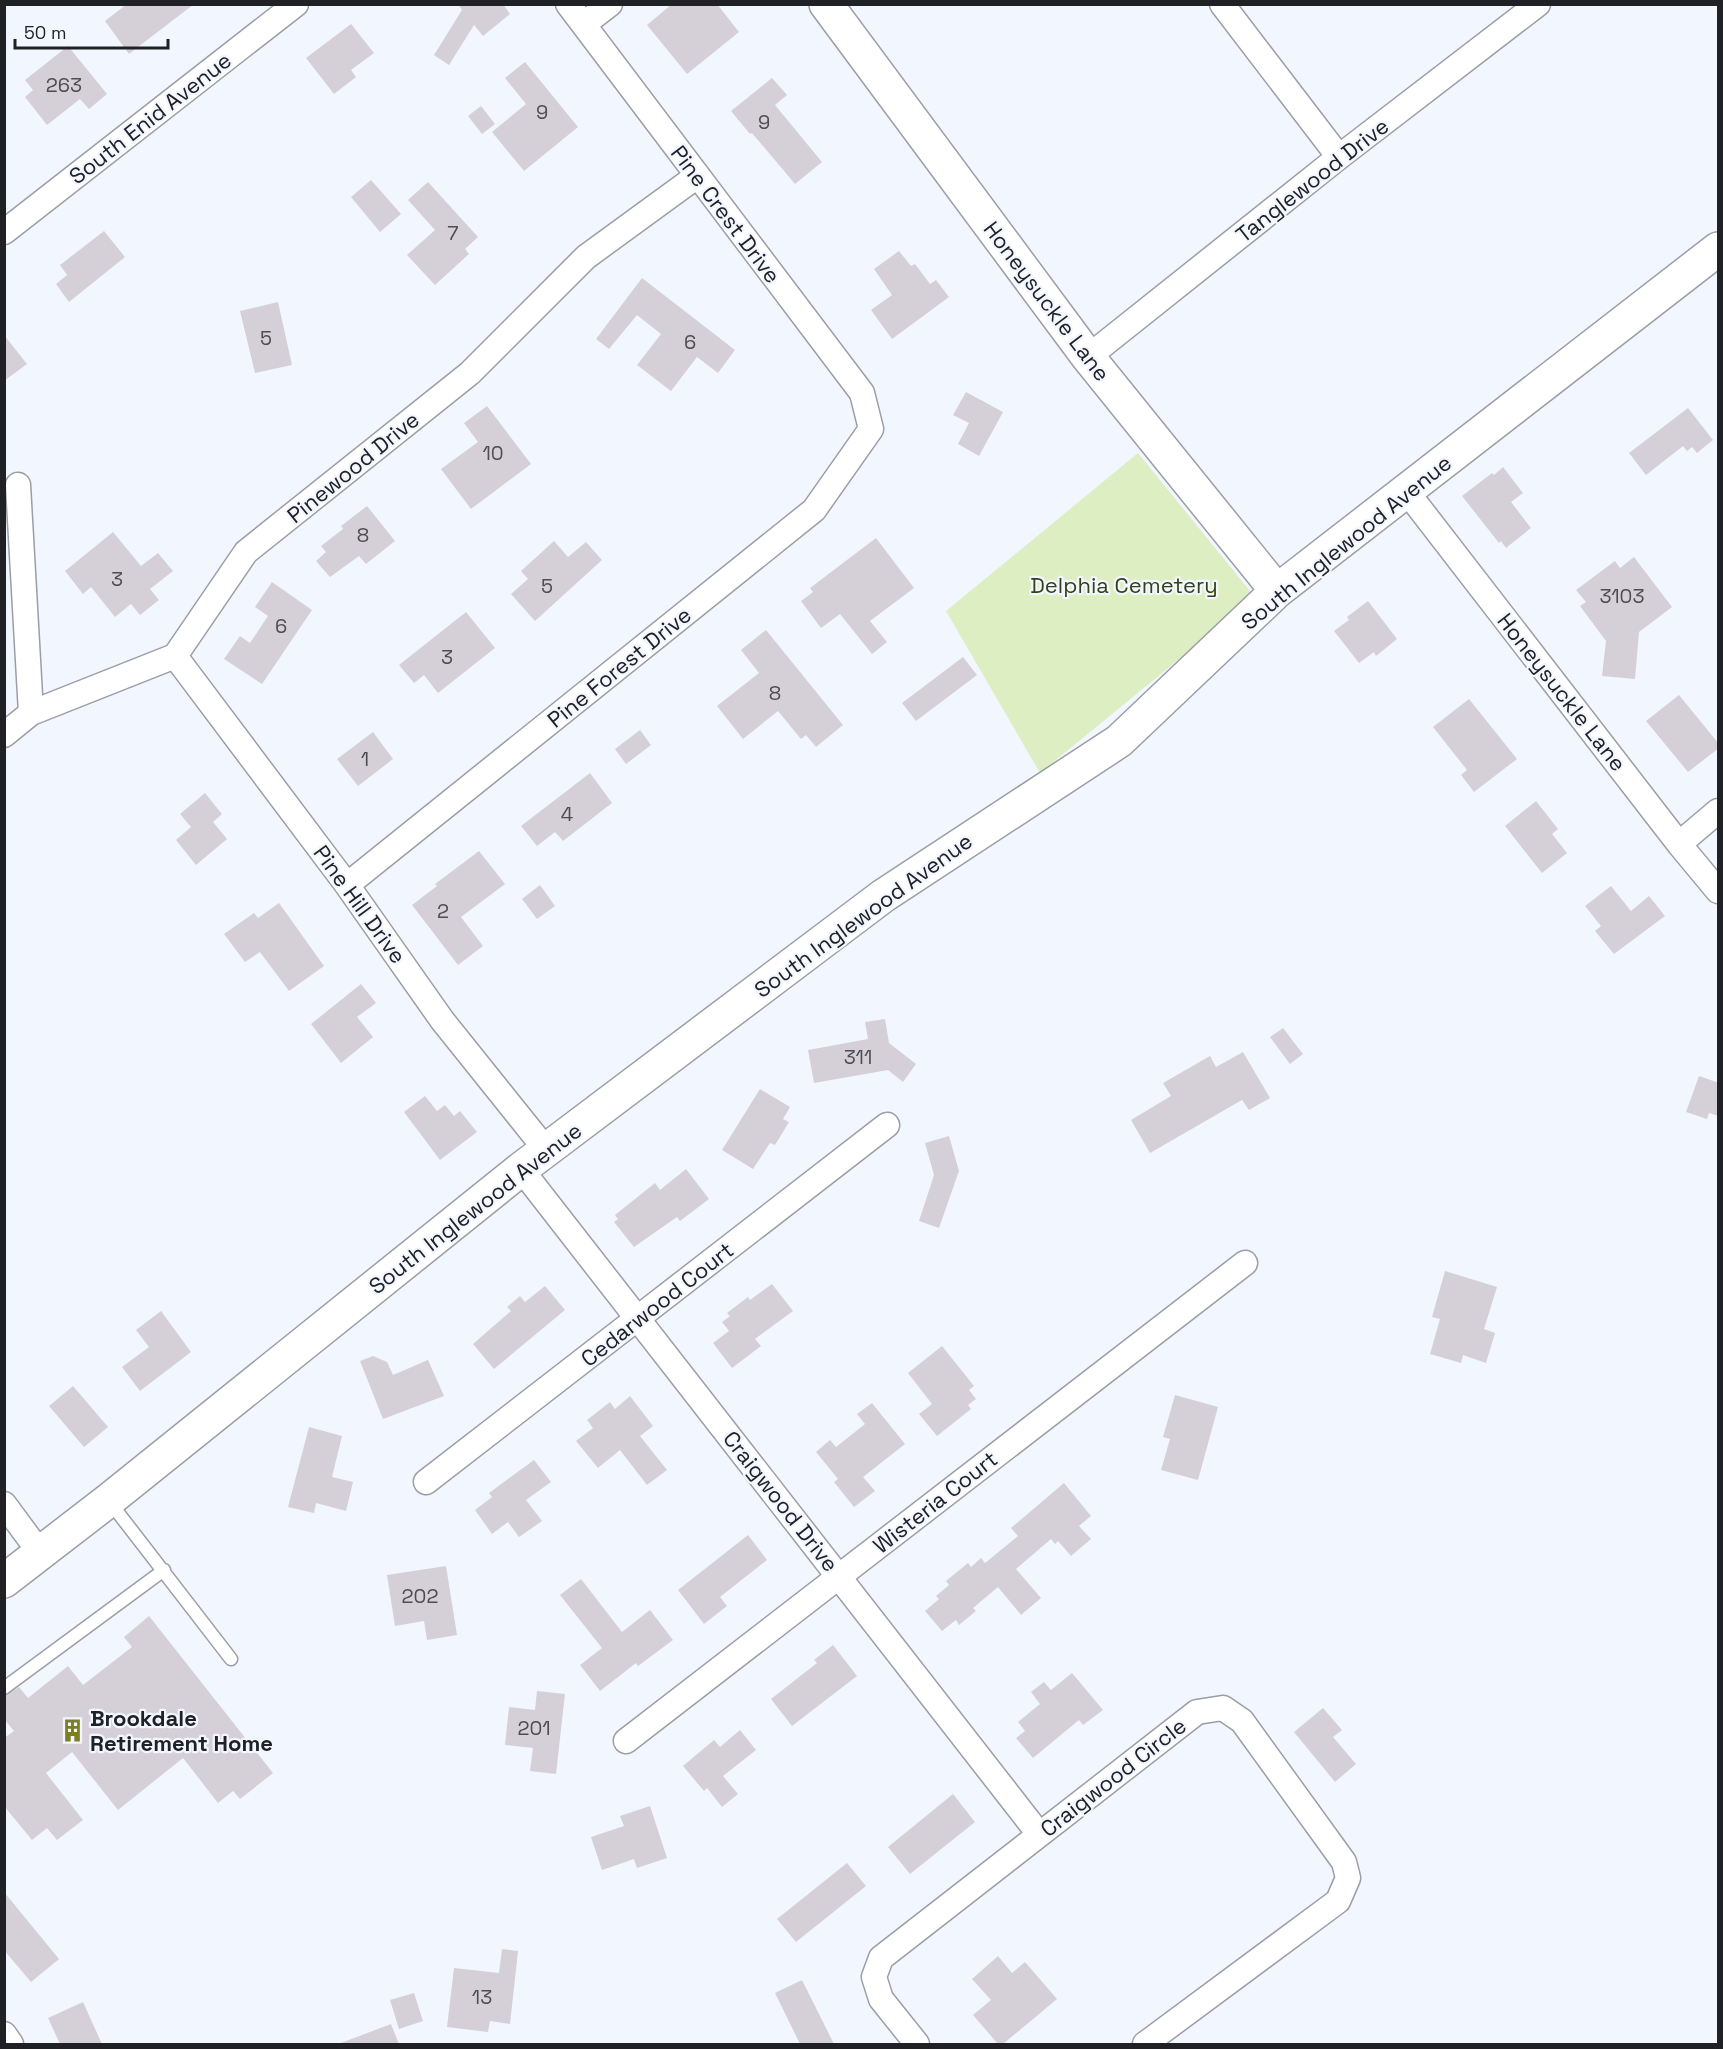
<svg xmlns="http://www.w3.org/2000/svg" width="1723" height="2049" font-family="'Space Grotesk',sans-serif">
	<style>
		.green { fill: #deeec3 }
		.building { fill: #d5d0d8 }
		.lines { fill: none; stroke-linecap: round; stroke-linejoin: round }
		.lane-casing { stroke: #9b9ea6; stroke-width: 15 }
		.street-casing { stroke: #9b9ea6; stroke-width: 27 }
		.secondary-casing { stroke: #9b9ea6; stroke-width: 36 }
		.lane { stroke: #fff; stroke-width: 12 }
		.street { stroke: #fff; stroke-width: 24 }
		.secondary { stroke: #fff; stroke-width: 33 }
		.labels { text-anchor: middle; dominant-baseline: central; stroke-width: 4.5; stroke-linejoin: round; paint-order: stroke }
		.number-label { font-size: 20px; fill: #4d4d51 }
		.street-label { font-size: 22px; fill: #202124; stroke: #f2f6fe }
		.park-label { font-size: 22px; fill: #334114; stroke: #f2f6fe }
		.poi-label { font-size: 22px; font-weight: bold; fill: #202124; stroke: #f2f6fe; text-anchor: start }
	</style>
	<rect width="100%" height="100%" fill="#f2f6fe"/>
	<path class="green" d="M 1138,453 L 1255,597 L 1040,773 L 946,611 Z"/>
	<path class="building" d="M 127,4 L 194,4 L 129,54 L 105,21 Z
		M 458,4 L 503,4 L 510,14 L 483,36 L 474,25 L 449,65 L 434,55 L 462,10 Z
		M 672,4 L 717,4 L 739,32 L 687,74 L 647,25 Z
		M 351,24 L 374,53 L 351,70 L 356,77 L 334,94 L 306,58 Z
		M 68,46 L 107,94 L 89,109 L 80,99 L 47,125 L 25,97 L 33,90 L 25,80 Z
		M 525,62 L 578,127 L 524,171 L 492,132 L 526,104 L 505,78 Z
		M 772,78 L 787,95 L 775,105 L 822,162 L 795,184 L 752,133 L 750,134 L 731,111 Z
		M 481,106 L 495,124 L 482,134 L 468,116 Z
		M 371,180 L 401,214 L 380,232 L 351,197 Z
		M 428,182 L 478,237 L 465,249 L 469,254 L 435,285 L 407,255 L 435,230 L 408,200 Z
		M 104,231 L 125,257 L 69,302 L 56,284 L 67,275 L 60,265 Z
		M 899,251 L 911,266 L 915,264 L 930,284 L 936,280 L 949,297 L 892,339 L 871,310 L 892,295 L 874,269 Z
		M 642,278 L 735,350 L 718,373 L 697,357 L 671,391 L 637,365 L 661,334 L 637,315 L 609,349 L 596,339 Z
		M 278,302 L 292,365 L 255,373 L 240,311 Z
		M 4,335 L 27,364 L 4,381 Z
		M 966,392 L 1003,412 L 979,456 L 958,444 L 969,423 L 953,415 Z
		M 487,406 L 531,464 L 471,509 L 441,469 L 478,442 L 464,423 Z
		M 1688,408 L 1713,440 L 1697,453 L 1692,447 L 1687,451 L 1683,446 L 1646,475 L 1629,453 Z
		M 1503,467 L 1523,493 L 1511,502 L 1531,528 L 1506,548 L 1501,541 L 1499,543 L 1462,496 L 1492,473 L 1494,475 Z
		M 367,506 L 395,541 L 366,564 L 359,556 L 330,577 L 316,561 L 326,552 L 321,546 L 343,529 L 341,526 Z
		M 113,532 L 141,566 L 158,553 L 173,571 L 150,589 L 159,600 L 140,615 L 131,604 L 115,617 L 91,587 L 83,594 L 65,571 Z
		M 876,538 L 914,588 L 870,621 L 887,642 L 872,654 L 840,614 L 821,628 L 801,601 L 813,592 L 810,588 Z
		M 554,541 L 568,557 L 586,542 L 602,560 L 535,621 L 511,594 L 528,579 L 521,571 Z
		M 1634,557 L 1672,607 L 1639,632 L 1635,679 L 1602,676 L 1606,641 L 1580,606 L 1586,602 L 1576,590 L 1615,561 L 1620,568 Z
		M 272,582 L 312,610 L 262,684 L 224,659 L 240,636 L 250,643 L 268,616 L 255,607 Z
		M 1368,601 L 1397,639 L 1376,656 L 1374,652 L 1359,663 L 1334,631 L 1349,620 L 1347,617 Z
		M 466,612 L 495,648 L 438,693 L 424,675 L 414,683 L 399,665 Z
		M 766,630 L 843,725 L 816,747 L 806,735 L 801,739 L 778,711 L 743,739 L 717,706 L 759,673 L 741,650 Z
		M 963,657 L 977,675 L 916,721 L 902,703 Z
		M 1679,695 L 1719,744 L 1719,748 L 1688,772 L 1646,721 Z
		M 1469,699 L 1517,759 L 1474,792 L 1461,775 L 1467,770 L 1433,727 Z
		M 640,730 L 651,745 L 626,764 L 615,749 Z
		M 373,732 L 393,759 L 358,786 L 337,759 Z
		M 590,773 L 612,803 L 563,841 L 555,832 L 537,846 L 521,826 Z
		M 205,793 L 222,814 L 213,822 L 227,839 L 196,865 L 176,840 L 191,827 L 180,814 Z
		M 1536,801 L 1558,829 L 1552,834 L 1567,853 L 1542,873 L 1505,826 Z
		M 479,851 L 505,884 L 461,917 L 483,946 L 458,965 L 412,905 L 437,886 L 435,884 Z
		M 540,885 L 555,906 L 537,919 L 522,899 Z
		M 1611,886 L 1631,911 L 1649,896 L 1665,916 L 1614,954 L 1595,931 L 1601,926 L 1585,906 Z
		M 279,903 L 324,966 L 289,991 L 260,952 L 245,962 L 224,934 L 254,913 L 258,918 Z
		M 361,984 L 376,1003 L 357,1017 L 373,1037 L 341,1063 L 311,1024 Z
		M 885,1019 L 889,1043 L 916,1064 L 903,1082 L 888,1070 L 814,1083 L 808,1050 L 868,1039 L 865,1022 Z
		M 1283,1028 L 1303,1054 L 1290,1064 L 1270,1037 Z
		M 1243,1052 L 1270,1098 L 1249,1110 L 1242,1100 L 1150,1153 L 1131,1120 L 1171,1096 L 1163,1083 L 1210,1056 L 1216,1067 Z
		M 1699,1076 L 1719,1083 L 1719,1116 L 1709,1113 L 1707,1119 L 1686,1112 Z
		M 760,1089 L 790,1107 L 783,1119 L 789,1122 L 775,1145 L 770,1143 L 753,1169 L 722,1150 Z
		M 425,1096 L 437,1111 L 445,1105 L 454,1116 L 460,1111 L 477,1132 L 440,1160 L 404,1112 Z
		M 949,1136 L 959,1171 L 939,1228 L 919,1221 L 934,1175 L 925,1143 Z
		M 686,1169 L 709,1199 L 680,1221 L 677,1217 L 634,1247 L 614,1222 L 618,1219 L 615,1215 L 655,1183 L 660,1190 Z
		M 1445,1271 L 1497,1287 L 1484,1329 L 1495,1333 L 1486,1363 L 1463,1355 L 1461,1363 L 1430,1354 L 1440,1319 L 1432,1317 Z
		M 772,1284 L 793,1311 L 755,1339 L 761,1346 L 732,1368 L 713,1343 L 729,1331 L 722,1322 L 730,1316 L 727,1313 L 748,1297 L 750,1300 Z
		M 545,1286 L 565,1310 L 494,1369 L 473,1344 L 511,1311 L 507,1307 L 520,1296 L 525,1302 Z
		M 161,1311 L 191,1352 L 140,1391 L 122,1367 L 149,1347 L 136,1330 Z
		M 942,1346 L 974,1386 L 969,1390 L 976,1399 L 968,1405 L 971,1409 L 937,1436 L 919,1414 L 932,1404 L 908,1373 Z
		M 373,1356 L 387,1362 L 393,1375 L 428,1360 L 444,1396 L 383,1419 L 360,1361 Z
		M 73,1386 L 108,1427 L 84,1447 L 49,1406 Z
		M 1175,1395 L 1218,1407 L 1198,1480 L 1161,1470 L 1170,1439 L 1163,1437 Z
		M 630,1396 L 653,1426 L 640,1436 L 667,1470 L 647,1485 L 620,1450 L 598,1468 L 576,1441 L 593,1428 L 587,1420 L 610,1402 L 615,1409 Z
		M 872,1403 L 905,1444 L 863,1477 L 875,1491 L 854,1507 L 834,1482 L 838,1479 L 816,1452 L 830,1440 L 836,1447 L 865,1424 L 857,1414 Z
		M 309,1427 L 342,1436 L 332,1477 L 353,1482 L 346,1511 L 316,1503 L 314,1513 L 288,1507 Z
		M 534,1460 L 551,1482 L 526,1500 L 542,1521 L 519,1537 L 508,1522 L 492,1534 L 475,1510 L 492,1497 L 489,1493 Z
		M 1064,1483 L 1091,1516 L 1079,1526 L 1091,1539 L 1071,1556 L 1058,1541 L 1055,1544 L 1051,1539 L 1016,1569 L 1041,1598 L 1021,1615 L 998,1587 L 973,1608 L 976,1611 L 959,1625 L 956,1620 L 942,1631 L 925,1611 L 939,1599 L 936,1596 L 949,1585 L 946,1581 L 968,1563 L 971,1567 L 981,1558 L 985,1563 L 1018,1536 L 1011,1528 Z
		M 748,1535 L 767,1560 L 720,1597 L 727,1606 L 704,1624 L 678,1590 Z
		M 446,1566 L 457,1635 L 427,1640 L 424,1621 L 395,1626 L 387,1575 Z
		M 581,1579 L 622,1632 L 650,1610 L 673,1640 L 638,1666 L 636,1663 L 600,1691 L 580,1665 L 602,1648 L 560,1595 Z
		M 149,1616 L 273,1773 L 240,1799 L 233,1791 L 218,1803 L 183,1758 L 118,1810 L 72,1752 L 46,1773 L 83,1820 L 57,1840 L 47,1828 L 32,1840 L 4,1806 L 4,1738 L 14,1731 L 4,1719 L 4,1696 L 19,1687 L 28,1698 L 68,1666 L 83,1685 L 132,1647 L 124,1637 Z
		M 833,1645 L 857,1676 L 792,1726 L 771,1699 L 817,1663 L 814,1660 Z
		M 1072,1673 L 1103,1710 L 1083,1725 L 1079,1720 L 1033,1758 L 1016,1738 L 1025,1731 L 1018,1722 L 1040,1704 L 1031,1692 L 1044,1682 L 1051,1690 Z
		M 537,1691 L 565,1694 L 556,1774 L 530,1771 L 533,1748 L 505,1745 L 509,1707 L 535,1710 Z
		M 1323,1708 L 1342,1730 L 1333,1737 L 1356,1764 L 1335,1782 L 1294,1732 Z
		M 740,1730 L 756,1750 L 723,1776 L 738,1794 L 722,1807 L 707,1788 L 704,1791 L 683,1766 L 714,1740 L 720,1747 Z
		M 953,1794 L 975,1822 L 910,1874 L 888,1847 Z
		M 650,1806 L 667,1858 L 637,1868 L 634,1859 L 602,1870 L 591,1837 L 624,1826 L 620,1816 Z
		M 847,1863 L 866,1886 L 796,1942 L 777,1919 Z
		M 4,1892 L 59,1959 L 31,1982 L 4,1950 Z
		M 502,1949 L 518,1951 L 510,2024 L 490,2021 L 488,2032 L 447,2027 L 454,1968 L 499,1973 Z
		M 998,1956 L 1012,1973 L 1025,1962 L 1057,1999 L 1003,2044 L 998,2044 L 973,2015 L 991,2000 L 972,1979 Z
		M 802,1980 L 834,2044 L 800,2044 L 775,1993 Z
		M 414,1993 L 423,2021 L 399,2029 L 390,2000 Z
		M 83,2002 L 102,2044 L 60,2044 L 48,2018 Z
		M 391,2024 L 399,2044 L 341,2044 L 341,2043 Z"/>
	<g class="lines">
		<defs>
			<path id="lane" d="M 109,1501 L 231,1659
				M 4,1688 L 164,1570"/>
			<path id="street" d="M 1222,4 L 1339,157
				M 584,24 L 610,4
				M 4,232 L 296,4
				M 1088,357 L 1339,157 L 1538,4
				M 18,485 L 31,713
				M 1407,492 L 1679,844 L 1718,891
				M 175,656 L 347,885 L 442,1020 L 547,1151
				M 4,735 L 31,713 L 175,656 L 246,552 L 470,373 L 586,257 L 697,176
				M 1679,844 L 1718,811
				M 347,885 L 814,510 L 871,429 L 862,393 L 568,4
				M 521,1169 L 1039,1834
				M 426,1482 L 887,1125
				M 4,1504 L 41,1554
				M 626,1741 L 1245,1263
				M 4,2034 L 11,2044
				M 917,2044 L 881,1999 L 874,1977 L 881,1958 L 1197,1712 L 1223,1708 L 1242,1721 L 1344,1862 L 1348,1878 L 1338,1901 L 1145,2044"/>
			<path id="secondary" d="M 826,4 L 1088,357 L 1277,591
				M 4,1581 L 109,1500 L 521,1169 L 883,896 L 1119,741 L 1277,591 L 1718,249"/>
		</defs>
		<use href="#lane" class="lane-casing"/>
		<use href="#street" class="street-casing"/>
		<use href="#secondary" class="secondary-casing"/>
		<use href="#lane" class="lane"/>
		<use href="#street" class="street"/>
		<use href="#secondary" class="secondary"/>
	</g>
	<defs>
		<symbol id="building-bare" viewBox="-9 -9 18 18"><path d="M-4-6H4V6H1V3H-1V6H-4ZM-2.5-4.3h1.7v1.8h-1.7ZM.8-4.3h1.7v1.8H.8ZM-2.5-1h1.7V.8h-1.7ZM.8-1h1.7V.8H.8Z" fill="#7d7d25" stroke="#f2f6fe" stroke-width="2.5" paint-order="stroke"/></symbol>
	</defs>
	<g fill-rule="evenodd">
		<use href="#building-bare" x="56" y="1714" width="33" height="33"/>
	</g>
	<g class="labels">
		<g class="number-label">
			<text x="64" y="85">263</text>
			<text x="542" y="112">9</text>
			<text x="764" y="122">9</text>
			<text x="453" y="233">7</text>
			<text x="266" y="338">5</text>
			<text x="690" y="342">6</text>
			<text x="493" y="453">10</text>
			<text x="363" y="535">8</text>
			<text x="117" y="579">3</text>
			<text x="547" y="586">5</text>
			<text x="1622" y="596">3103</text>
			<text x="281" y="626">6</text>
			<text x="447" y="657">3</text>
			<text x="775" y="693">8</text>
			<text x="365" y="759">1</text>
			<text x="567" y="814">4</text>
			<text x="443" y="911">2</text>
			<text x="858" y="1057">311</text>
			<text x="420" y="1596">202</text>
			<text x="534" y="1728">201</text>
			<text x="482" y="1997">13</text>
		</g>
		<g class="street-label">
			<text transform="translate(150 118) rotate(-38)">South Enid Avenue</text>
			<text transform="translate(1312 180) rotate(-38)">Tanglewood Drive</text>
			<text transform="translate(726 214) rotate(53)">Pine Crest Drive</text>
			<text transform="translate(1047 301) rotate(53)">Honeysuckle Lane</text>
			<text transform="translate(353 467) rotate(-39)">Pinewood Drive</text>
			<text transform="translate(1346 542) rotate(-39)">South Inglewood Avenue</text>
			<text transform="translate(619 667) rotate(-39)">Pine Forest Drive</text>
			<text transform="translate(1562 692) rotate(52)">Honeysuckle Lane</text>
			<text transform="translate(360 904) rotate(54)">Pine Hill Drive</text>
			<text transform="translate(863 915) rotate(-36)">South Inglewood Avenue</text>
			<text transform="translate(475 1208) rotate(-38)">South Inglewood Avenue</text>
			<text transform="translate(657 1304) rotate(-38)">Cedarwood Court</text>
			<text transform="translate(781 1501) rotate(52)">Craigwood Drive</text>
			<text transform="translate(935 1502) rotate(-38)">Wisteria Court</text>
			<text transform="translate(1113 1777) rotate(-38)">Craigwood Circle</text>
		</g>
		<g class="park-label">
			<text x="1124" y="585">Delphia Cemetery</text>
		</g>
		<g class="poi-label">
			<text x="90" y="1718">Brookdale<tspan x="90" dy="25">Retirement Home</tspan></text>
		</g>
	</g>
	<rect width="1723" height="2049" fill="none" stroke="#202124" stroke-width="12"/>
	<path d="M15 39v9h153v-9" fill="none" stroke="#202124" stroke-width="3"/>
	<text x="24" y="39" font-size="18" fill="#202124" stroke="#f2f6fe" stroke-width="4.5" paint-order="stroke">50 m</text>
</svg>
